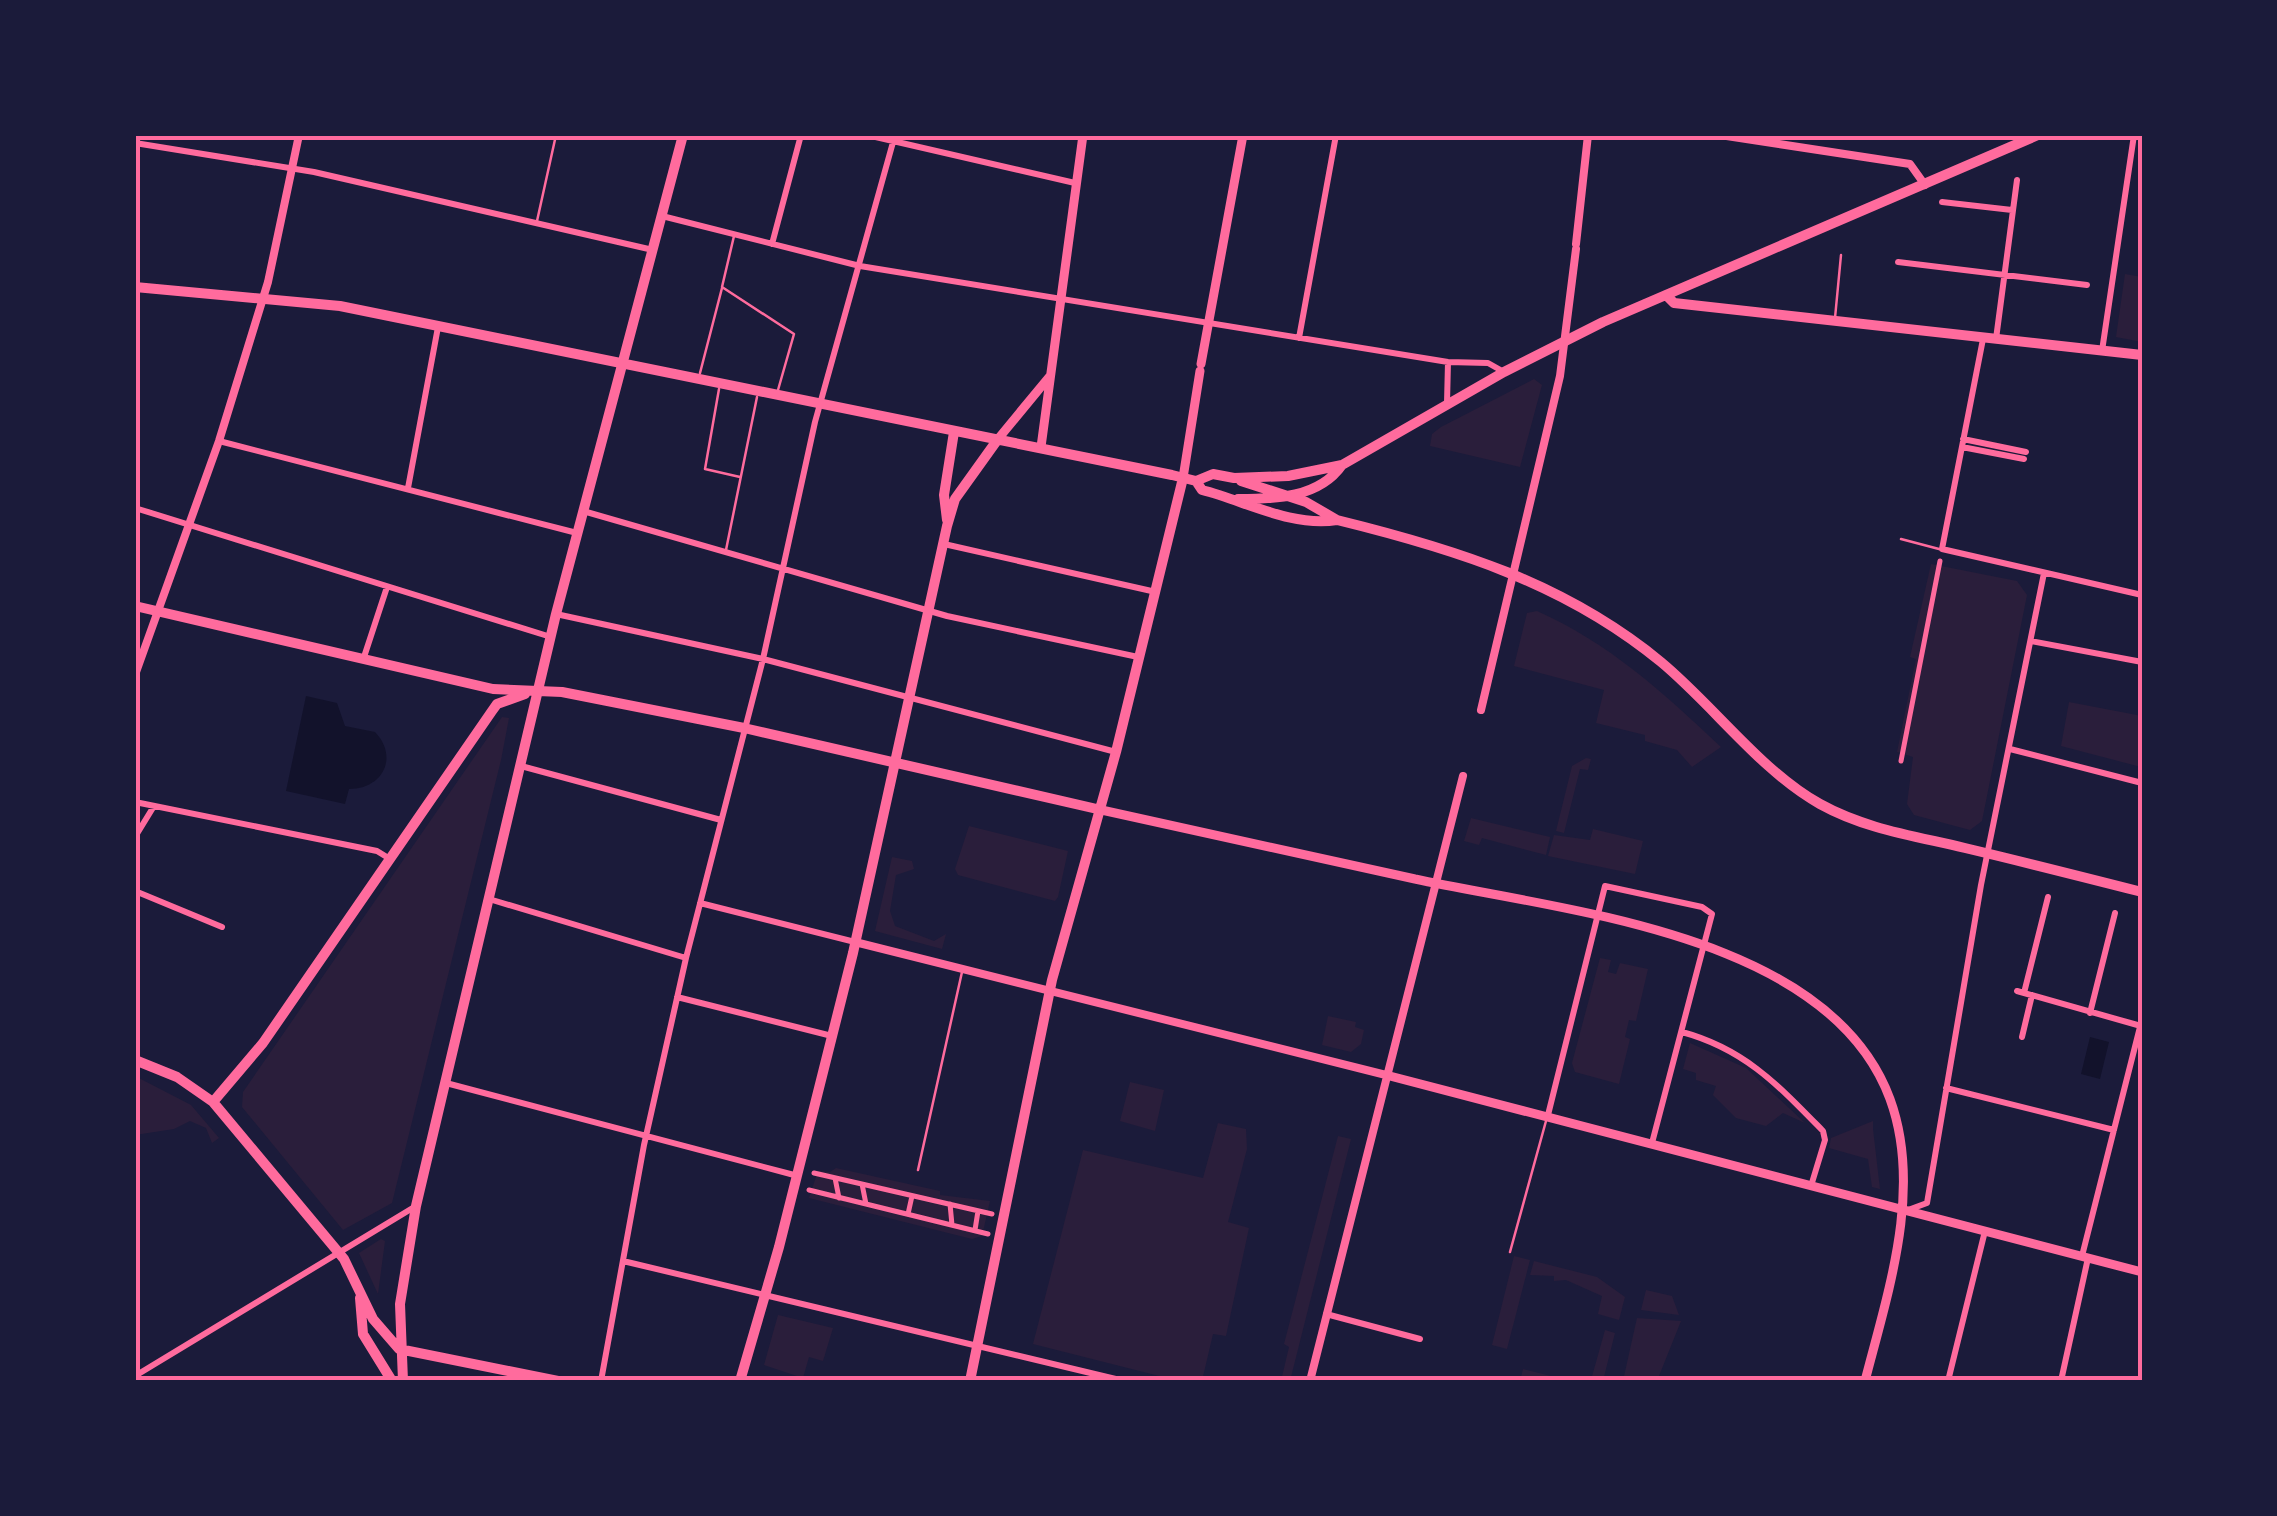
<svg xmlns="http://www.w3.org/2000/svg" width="2277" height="1516" font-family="Mulish,sans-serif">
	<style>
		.green { fill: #2a1e3b }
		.water { fill: #12122b }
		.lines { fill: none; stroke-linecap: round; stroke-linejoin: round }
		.service { stroke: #ff6b9d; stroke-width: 2.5 }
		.pedestrian { stroke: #ff6b9d; stroke-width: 5 }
		.minor { stroke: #ff6b9d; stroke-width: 6 }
		.tertiary { stroke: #ff6b9d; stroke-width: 8 }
		.secondary { stroke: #ff6b9d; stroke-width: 9 }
		.primary { stroke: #ff6b9d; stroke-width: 10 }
		.neatline { fill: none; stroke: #ff6b9d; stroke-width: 4 }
	</style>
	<rect width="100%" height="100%" fill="#1b1b3a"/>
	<path class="green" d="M 2125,274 L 2142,277 L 2142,342 L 2116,337 Z
		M 1534,379 L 1542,385 L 1520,467 L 1430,446 L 1432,434 L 1441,427 Z
		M 1931,564 L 2017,581 L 2027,595 L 1982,821 L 1970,830 L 1914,815 L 1907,804 L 1913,757 L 1897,752 L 1916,659 L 1910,657 Z
		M 1537,611 C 1609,643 1664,693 1721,747 L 1692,767 L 1677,750 L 1645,741 L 1645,735 L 1596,723 L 1604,690 L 1514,666 L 1527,613 Z
		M 2069,702 L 2142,716 L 2141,767 L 2061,746 Z
		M 502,717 L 509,718 L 501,760 L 392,1203 L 343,1230 L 242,1107 L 243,1092 Z
		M 1586,758 L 1591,759 L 1588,770 L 1580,769 L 1564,833 L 1556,831 L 1572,766 Z
		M 1471,818 L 1550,837 L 1546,855 L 1482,838 L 1479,845 L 1464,841 Z
		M 969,826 L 1068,851 L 1058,897 L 1055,901 L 958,875 L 955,869 Z
		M 1593,829 L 1643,841 L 1635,874 L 1548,856 L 1554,835 L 1590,840 Z
		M 892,857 L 912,861 L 914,869 L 896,875 L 890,911 L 895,926 L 934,941 L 946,934 L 942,949 L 875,931 Z
		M 1600,958 L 1611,960 L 1608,972 L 1616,974 L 1620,963 L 1648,969 L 1636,1021 L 1629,1020 L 1625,1037 L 1630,1039 L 1619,1084 L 1575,1072 L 1572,1063 Z
		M 1328,1016 L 1356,1022 L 1355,1027 L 1364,1030 L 1361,1044 L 1351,1052 L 1322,1045 Z
		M 1690,1043 L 1746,1068 L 1805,1123 L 1783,1113 L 1766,1126 L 1736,1118 L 1713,1095 L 1716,1086 L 1696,1080 L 1696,1073 L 1683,1069 Z
		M 135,1076 L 191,1105 L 219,1138 L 212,1143 L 206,1128 L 190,1121 L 174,1129 L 135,1135 Z
		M 1130,1082 L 1164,1090 L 1155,1131 L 1120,1121 Z
		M 1873,1121 L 1873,1129 L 1880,1189 L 1872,1187 L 1868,1159 L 1829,1148 L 1831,1138 Z
		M 1218,1123 L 1246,1129 L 1247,1149 L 1228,1222 L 1249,1228 L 1226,1336 L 1213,1334 L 1202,1381 L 1179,1381 L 1033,1344 L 1083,1150 L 1203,1178 Z
		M 1338,1136 L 1351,1139 L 1290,1381 L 1281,1381 L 1289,1347 L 1284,1344 Z
		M 836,1168 L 940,1191 L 940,1195 L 990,1201 L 982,1236 L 972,1239 L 809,1198 L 818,1171 L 830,1172 Z
		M 381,1239 L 385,1241 L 378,1294 L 359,1253 Z
		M 1514,1256 L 1530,1260 L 1507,1349 L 1492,1345 Z
		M 1534,1261 L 1597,1277 L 1625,1297 L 1619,1320 L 1598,1314 L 1602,1296 L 1566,1280 L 1554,1281 L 1554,1276 L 1530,1275 Z
		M 1646,1290 L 1672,1296 L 1679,1315 L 1641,1310 Z
		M 778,1315 L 833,1328 L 823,1361 L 809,1357 L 803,1378 L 764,1365 Z
		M 1637,1318 L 1681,1321 L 1657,1381 L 1623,1381 Z
		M 1605,1330 L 1615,1333 L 1603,1381 L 1521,1377 L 1523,1369 L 1567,1380 L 1591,1380 Z"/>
	<path class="water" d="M 306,696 L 337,703 L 345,726 L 375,732 C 399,757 383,789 349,789 L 345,804 L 286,791 Z
		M 2090,1037 L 2109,1042 L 2100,1079 L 2081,1074 Z"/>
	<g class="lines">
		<path class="service" d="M 537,221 L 556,135
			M 734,236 L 722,287 L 794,334 L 778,390
			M 1835,318 L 1841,255
			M 700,373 L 722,288
			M 719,389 L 705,469 L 740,477
			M 1901,539 L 1939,549
			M 726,550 L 757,397
			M 918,1170 L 962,972
			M 1510,1252 L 1546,1121"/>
		<path class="pedestrian" d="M 1901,761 L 1940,561
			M 814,1173 L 992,1214
			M 835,1178 L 839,1198
			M 862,1184 L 866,1204
			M 809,1190 L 988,1234
			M 950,1204 L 952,1225
			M 908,1214 L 912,1196
			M 975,1230 L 978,1211"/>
		<path class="minor" d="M 867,135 L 1075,183
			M 135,143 L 314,172 L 653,250
			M 1942,202 L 2012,210
			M 662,216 L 860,266 L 1448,362 L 1488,363 L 1504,372
			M 772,244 L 801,135
			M 1898,262 L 2087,285
			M 1299,338 L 1336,135
			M 1983,339 L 1942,549 L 2142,595
			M 1996,339 L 2017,180
			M 2102,351 L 2134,135
			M 1447,403 L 1448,362
			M 1963,439 L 2026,452
			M 219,441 L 577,533
			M 1962,447 L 2024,459
			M 408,488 L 438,327
			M 135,508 L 551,637
			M 583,511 L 947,616 L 1138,657
			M 944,544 L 1156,592
			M 556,614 L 763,659 L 1116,752
			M 2031,641 L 2142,662
			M 364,657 L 387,587
			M 2010,749 L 2142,783
			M 521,766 L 721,820
			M 135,802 L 377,851 L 390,859
			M 135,837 L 154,806
			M 135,891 L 222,927
			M 489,899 L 686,958
			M 700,903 L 855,942
			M 2017,991 L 2141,1026
			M 2024,993 L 2048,897
			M 677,997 L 832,1036
			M 2090,1013 L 2115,913
			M 1682,1032 C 1745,1049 1779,1086 1823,1131 L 1825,1140 L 1811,1186
			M 2022,1037 L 2032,995
			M 446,1083 L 798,1176
			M 1946,1088 L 2114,1130
			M 1548,1115 L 1605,886 L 1702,907 L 1712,914 L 1652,1143
			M 1908,1210 L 1927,1203 L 1981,885 L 2044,573
			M 2082,1256 L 2142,1019
			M 623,1261 L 1124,1381
			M 1326,1314 L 1420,1339
			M 135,1376 L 416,1206
			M 601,1381 L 644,1145 L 686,958 L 763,659 L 815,422 L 895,135
			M 1948,1381 L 1985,1231
			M 2061,1381 L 2088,1258"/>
		<path class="tertiary" d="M 1720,135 L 1910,164 L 1925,185
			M 1576,244 L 1588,135
			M 135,675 L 219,441 L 268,282 L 299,135
			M 1481,710 L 1560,376 L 1576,249
			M 855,942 L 1386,1075
			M 1310,1381 L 1463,776"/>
		<path class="secondary" d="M 1201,364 L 1243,135
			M 998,439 L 1050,376
			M 1041,447 L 1083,135
			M 1183,478 L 1200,371
			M 1097,809 C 1203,833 1309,856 1415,879 C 1562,911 1829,933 1890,1099 C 1923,1189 1888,1292 1865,1381
			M 1386,1075 L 2142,1272"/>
		<path class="primary" d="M 135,287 L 340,306 L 1172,475 L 1196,481 L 1202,490 C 1246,501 1290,527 1337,520 C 1455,549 1565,583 1661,662 C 1713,705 1762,772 1820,804 C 1865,829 1915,836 1965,848 C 2024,862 2083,877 2142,892
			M 1666,295 L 1674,303 L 2142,355
			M 1196,481 L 1213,474 L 1234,478 L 1288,476 L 1342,465 L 1504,372 L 1603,322 L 2038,135
			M 1241,481 L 1306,502 L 1337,520
			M 1238,499 C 1275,499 1319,498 1342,465
			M 947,520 L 944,495 L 954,432
			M 135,606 L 493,689 L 562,692 L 744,728 L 1097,809
			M 135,1060 L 177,1077 L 213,1102 L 344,1259 L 373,1319 L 399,1349 L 558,1381
			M 213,1102 L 263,1043 L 492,711 L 497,704 L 525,694
			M 360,1298 L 363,1334 L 392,1381
			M 403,1381 L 400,1304 L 416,1206 L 556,614 L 683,135
			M 740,1381 L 779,1247 L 853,953 L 947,526 L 955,499 L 998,439
			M 970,1381 L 1052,980 L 1116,752 L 1183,478"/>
	</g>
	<rect width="2277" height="1516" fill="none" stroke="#1b1b3a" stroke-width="275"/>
	<rect x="138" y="138" width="2002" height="1240" class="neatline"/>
</svg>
